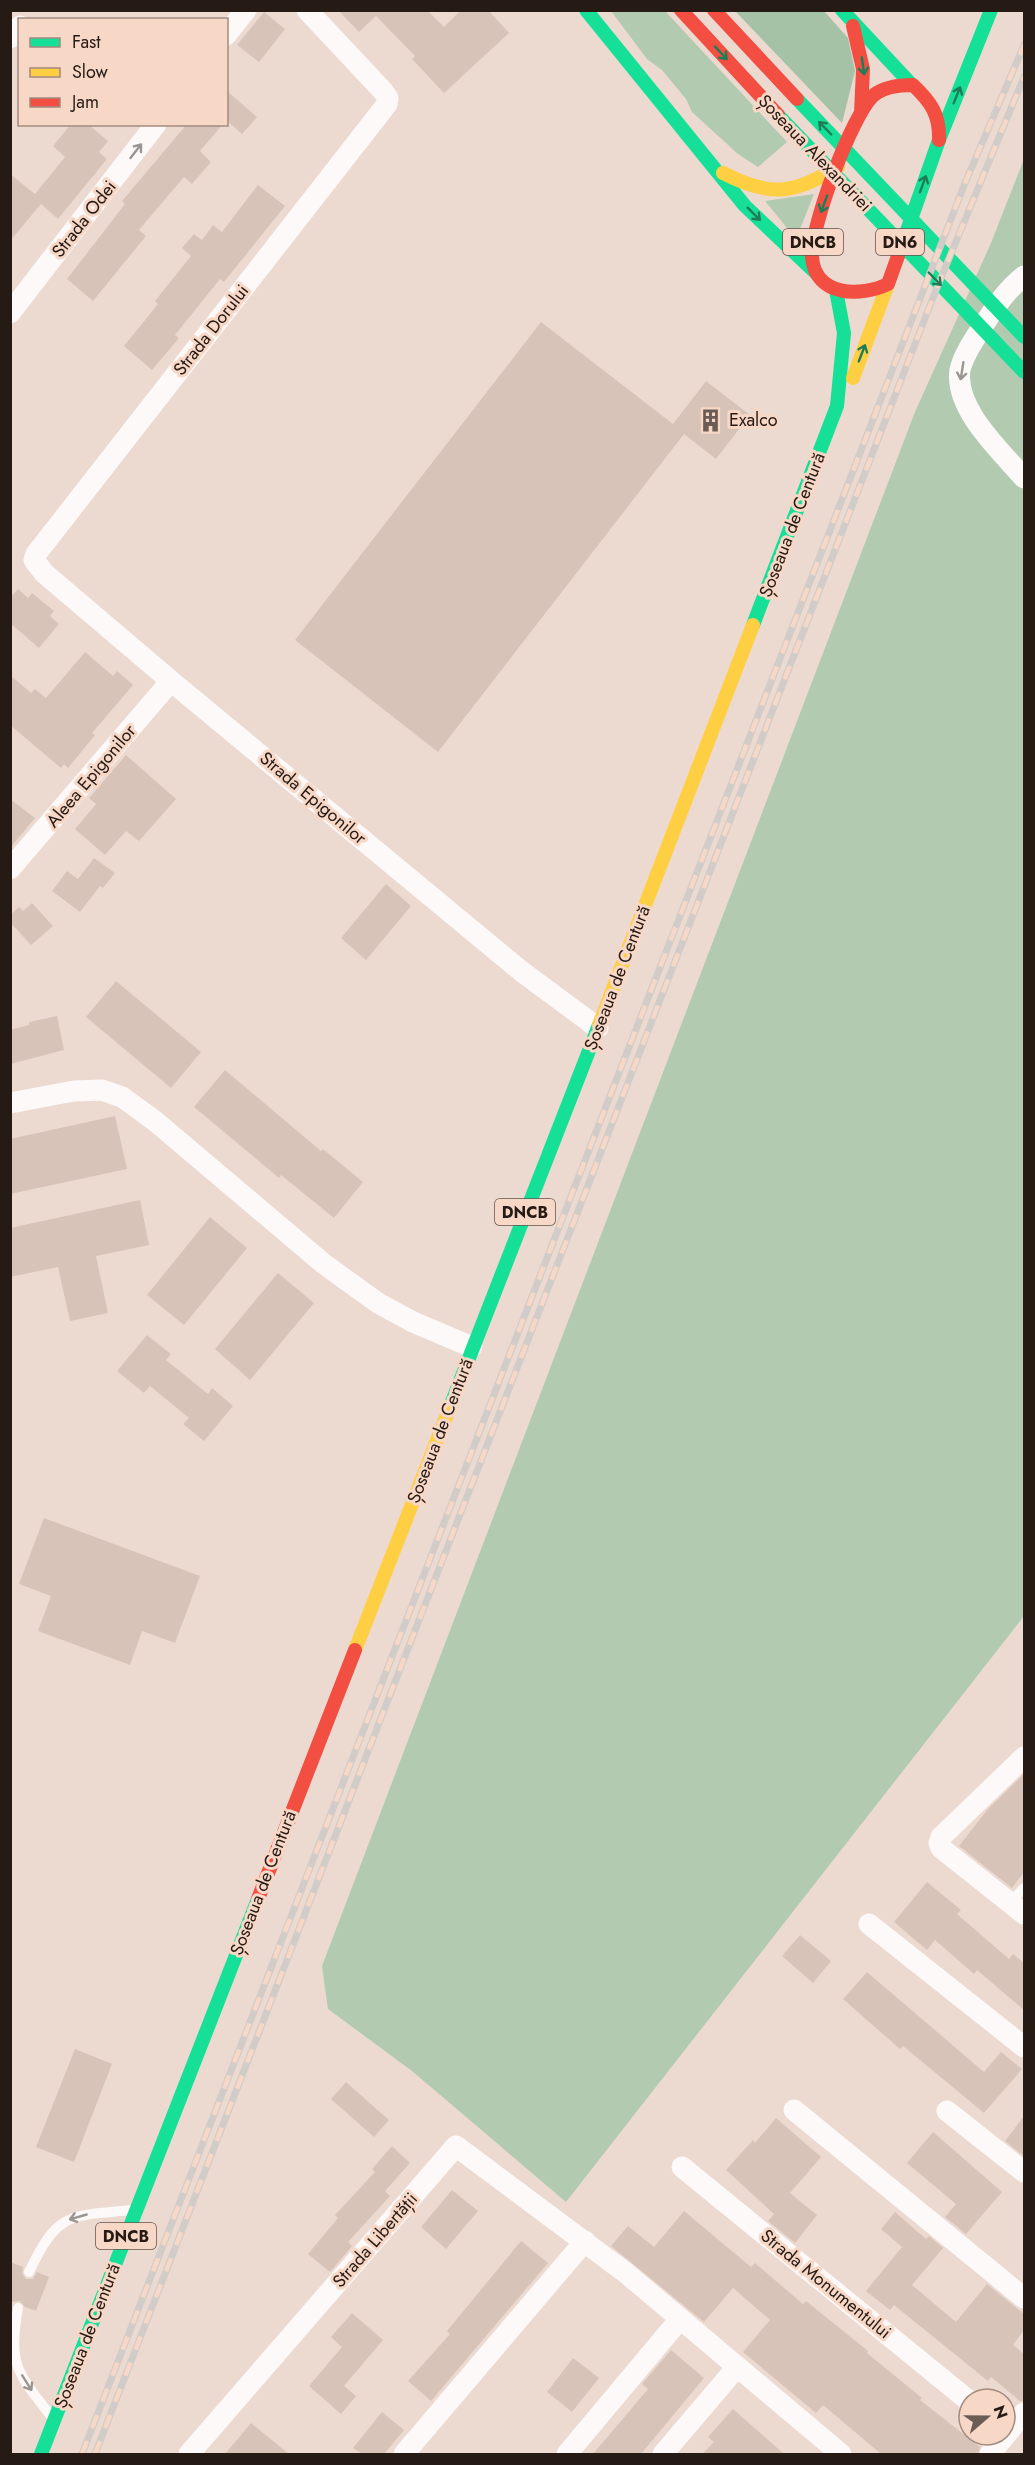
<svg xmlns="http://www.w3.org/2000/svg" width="1035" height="2465" font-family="Jost,sans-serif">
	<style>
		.green { fill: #b1cab0 }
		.forest { fill: #a5c2a6 }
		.building { fill: #d8c3b8 }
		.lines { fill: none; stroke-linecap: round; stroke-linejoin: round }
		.lane { stroke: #fcf9f8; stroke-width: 10 }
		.street { stroke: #fcf9f8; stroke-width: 21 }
		.fast { stroke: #16e098; stroke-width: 14 }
		.slow { stroke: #ffcf43; stroke-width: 14 }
		.jam { stroke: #f24e42; stroke-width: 14 }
		.rail-casing { stroke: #d2ccc9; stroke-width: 7 }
		.rail { stroke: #f7d7c6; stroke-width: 4.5; stroke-dasharray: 14; stroke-linecap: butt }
		.oneway { stroke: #1e7d56 }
		.oneway2 { stroke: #9b9591 }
		.labels { text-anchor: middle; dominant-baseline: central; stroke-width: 6; stroke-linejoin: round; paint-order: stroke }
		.shield { fill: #f7d7c6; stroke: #645349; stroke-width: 1.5 }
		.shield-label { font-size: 16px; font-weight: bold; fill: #251a14 }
		.street-label { font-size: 18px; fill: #251a14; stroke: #f7d7c6 }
		.poi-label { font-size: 18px; fill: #251a14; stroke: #f7d7c6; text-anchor: start }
	</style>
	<rect width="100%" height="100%" fill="#ecdad1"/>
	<path class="green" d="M 611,11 L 665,11 L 787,142 L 758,167 L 738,154 L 692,112 L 686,99 L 662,70 L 647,59 Z
		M 1024,159 L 1024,1616 L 566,2202 L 412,2071 L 328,2009 L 322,1966 L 915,412 L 991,243 Z
		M 814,194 L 796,239 L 765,201 Z"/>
	<path class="forest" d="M 735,11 L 824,11 L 848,38 L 855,71 L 842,123 Z"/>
	<path class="building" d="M 338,10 L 428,11 L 444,27 L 461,10 L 488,10 L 509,33 L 444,93 L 412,59 L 415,56 L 376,16 L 359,32 Z
		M 264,12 L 285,29 L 259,62 L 237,45 Z
		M 226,90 L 257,117 L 242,134 L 226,120 Z
		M 71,124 L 88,124 L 108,141 L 99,152 L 107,159 L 58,219 L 41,204 L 10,241 L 10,174 L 35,194 L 65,157 L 53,146 Z
		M 187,124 L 223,124 L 200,151 L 211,162 L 192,184 L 184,177 L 139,230 L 146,236 L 93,301 L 67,279 L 125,204 L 122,201 Z
		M 258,185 L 285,206 L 224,282 L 220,279 L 175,335 L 179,338 L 152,370 L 124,346 L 158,304 L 155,301 L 191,256 L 182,248 L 194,234 L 202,240 L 213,225 L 222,232 Z
		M 541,322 L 673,424 L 706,381 L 750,415 L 716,459 L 684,434 L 438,752 L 295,640 Z
		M 18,589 L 28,598 L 32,593 L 54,611 L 50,616 L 59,624 L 39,648 L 10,623 L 10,598 Z
		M 85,652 L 113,676 L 117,671 L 133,685 L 92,733 L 95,735 L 68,768 L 64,764 L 61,768 L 10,725 L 10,675 L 31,693 L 35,689 L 46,698 Z
		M 126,755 L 176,799 L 139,841 L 126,831 L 105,855 L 75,829 L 96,804 L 89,798 Z
		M 10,799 L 35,818 L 10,848 Z
		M 94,858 L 115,873 L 103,888 L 100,886 L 80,912 L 52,891 L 67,871 L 78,879 Z
		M 386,884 L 411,906 L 366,960 L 341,938 Z
		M 32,903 L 53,926 L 31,945 L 10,922 L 10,915 L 19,907 L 23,911 Z
		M 116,981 L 201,1052 L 171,1088 L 86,1017 Z
		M 57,1016 L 64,1050 L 10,1064 L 10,1030 L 29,1025 L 29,1022 Z
		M 225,1070 L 321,1151 L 323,1149 L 363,1182 L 334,1218 L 281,1175 L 279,1178 L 194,1107 Z
		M 115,1116 L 127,1169 L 10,1194 L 10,1139 Z
		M 140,1200 L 149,1245 L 96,1256 L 108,1313 L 70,1321 L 58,1267 L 10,1277 L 10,1228 Z
		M 210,1217 L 247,1248 L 184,1325 L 147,1295 Z
		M 278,1273 L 314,1303 L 250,1380 L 215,1349 Z
		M 147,1335 L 171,1354 L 166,1360 L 208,1394 L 212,1388 L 233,1406 L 204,1441 L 183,1424 L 189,1418 L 150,1386 L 144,1393 L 117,1371 Z
		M 44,1518 L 200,1576 L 175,1643 L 142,1631 L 130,1665 L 38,1631 L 51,1596 L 19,1584 Z
		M 1024,1774 L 1024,1872 L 1012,1888 L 959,1846 L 987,1810 Z
		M 927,1882 L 961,1910 L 957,1914 L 1009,1959 L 1013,1954 L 1024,1963 L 1024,2010 L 977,1970 L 974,1974 L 935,1940 L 927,1950 L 894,1922 Z
		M 800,1935 L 831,1961 L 813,1983 L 782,1956 Z
		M 867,1972 L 984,2072 L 1001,2052 L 1022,2069 L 984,2113 L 903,2046 L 900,2049 L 843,1999 Z
		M 75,2049 L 112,2064 L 74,2162 L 36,2147 Z
		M 346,2082 L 389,2120 L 374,2137 L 331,2099 Z
		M 1024,2116 L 1024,2156 L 1005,2141 Z
		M 776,2118 L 821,2157 L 790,2193 L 817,2215 L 795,2243 L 768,2221 L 774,2214 L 726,2170 L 753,2140 L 755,2143 Z
		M 933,2132 L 1002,2192 L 966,2234 L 945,2217 L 956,2204 L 907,2163 Z
		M 392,2146 L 410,2163 L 385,2191 L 390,2196 L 348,2242 L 352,2246 L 330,2272 L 308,2254 L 338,2218 L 335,2215 L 375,2172 L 372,2169 Z
		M 452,2190 L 478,2211 L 446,2249 L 421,2227 Z
		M 684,2211 L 751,2267 L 755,2263 L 803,2304 L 806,2301 L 868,2351 L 867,2353 L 922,2398 L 920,2400 L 980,2447 L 978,2454 L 881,2454 L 823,2405 L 816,2413 L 743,2352 L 770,2320 L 733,2288 L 704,2322 L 611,2246 L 628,2226 L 654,2247 Z
		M 895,2212 L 926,2239 L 929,2236 L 943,2248 L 912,2285 L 956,2322 L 987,2284 L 1024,2314 L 1024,2330 L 1013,2345 L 1024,2354 L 1024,2401 L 1020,2401 L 991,2377 L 988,2381 L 894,2305 L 890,2310 L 866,2291 L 902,2247 L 881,2229 Z
		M 521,2241 L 548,2263 L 431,2401 L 408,2381 L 450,2334 L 447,2331 Z
		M 10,2262 L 23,2267 L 22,2273 L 26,2279 L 33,2279 L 37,2272 L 49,2277 L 36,2311 L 25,2307 L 20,2301 L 10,2302 Z
		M 352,2313 L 383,2340 L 344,2386 L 356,2396 L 341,2414 L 309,2386 L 342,2347 L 331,2337 Z
		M 671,2350 L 704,2378 L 641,2454 L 593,2454 L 648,2389 L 642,2384 Z
		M 573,2358 L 599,2378 L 572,2412 L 547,2392 Z
		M 733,2409 L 784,2454 L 702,2454 L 714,2442 L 708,2437 Z
		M 382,2412 L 404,2430 L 384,2454 L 362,2454 L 353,2448 Z
		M 251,2423 L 289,2454 L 225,2454 Z"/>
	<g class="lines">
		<path class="lane" d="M 1010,1903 L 1024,1888
			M 29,2272 C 58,2211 70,2216 132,2210
			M 18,2308 C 8,2364 17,2373 51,2416"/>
		<path class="street" d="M 307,10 L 383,91 L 388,98 L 387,104 L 36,554 L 34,560 L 44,573 L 171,681 L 521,971 L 598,1028
			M 226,35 L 246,10
			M 10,38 L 20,26
			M 1024,276 C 1005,291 994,309 981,329 C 973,341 963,356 960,370 C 954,409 1001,451 1024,478
			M 10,313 L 156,124
			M 10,869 L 171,681
			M 10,1103 L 74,1091 L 102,1090 L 122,1097 L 155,1121 L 324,1264 L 378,1303 L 413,1322 L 472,1347
			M 1024,1757 L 941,1837 L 939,1843 L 941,1848 L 1024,1914
			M 869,1924 L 1024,2047
			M 794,2110 L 1024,2298
			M 947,2111 L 1024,2172
			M 682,2167 L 969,2401
			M 189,2454 L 456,2146 L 626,2273 L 841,2454
			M 404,2454 L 585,2241
			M 567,2454 L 680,2319
			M 663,2454 L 737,2367
			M 990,2454 L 1024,2413"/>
		<path class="fast" d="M 586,10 L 745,206 L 817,274
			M 842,10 L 911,84
			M 797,99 L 1024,337
			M 778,115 L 1024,372
			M 898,256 L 939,140 L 991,10
			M 753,625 L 837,406 L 844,333 L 836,290
			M 450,1407 L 599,1025
			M 41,2454 L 258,1899"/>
		<path class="slow" d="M 723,173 C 770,197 793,195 838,167
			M 853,378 L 888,284
			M 599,1025 L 753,625
			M 355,1650 L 450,1407"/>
		<path class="jam" d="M 681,10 L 778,115
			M 714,10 L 797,99
			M 853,26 L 863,69 L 861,113
			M 898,256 L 888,284 C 861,297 815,297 812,257 C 810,228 852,114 874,95 C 884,87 900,85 913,85 C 931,102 940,115 939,140
			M 258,1899 L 355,1650"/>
		<defs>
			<path id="rail" d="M 82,2454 L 965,183 L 1024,45
				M 95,2454 L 936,290 L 1024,77"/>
		</defs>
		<use href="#rail" class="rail-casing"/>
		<use href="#rail" class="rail"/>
	</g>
	<defs><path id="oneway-shaft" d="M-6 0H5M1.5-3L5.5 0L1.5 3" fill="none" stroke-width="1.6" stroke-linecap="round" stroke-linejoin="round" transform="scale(1.5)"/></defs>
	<g class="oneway">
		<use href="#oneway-shaft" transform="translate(721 53) rotate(47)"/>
		<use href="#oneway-shaft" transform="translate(863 66) rotate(82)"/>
		<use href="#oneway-shaft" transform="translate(957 95) rotate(-68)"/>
		<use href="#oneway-shaft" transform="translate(825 128) rotate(-134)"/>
		<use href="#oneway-shaft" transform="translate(923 184) rotate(-70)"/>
		<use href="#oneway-shaft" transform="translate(824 204) rotate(110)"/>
		<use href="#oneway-shaft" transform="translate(754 214) rotate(45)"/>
		<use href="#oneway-shaft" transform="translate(935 279) rotate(46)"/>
		<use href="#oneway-shaft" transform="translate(862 353) rotate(-69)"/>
	</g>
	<g class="oneway2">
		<use href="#oneway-shaft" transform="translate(136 151) rotate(-52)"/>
		<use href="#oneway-shaft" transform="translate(962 371) rotate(99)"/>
		<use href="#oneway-shaft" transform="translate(78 2217) rotate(164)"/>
		<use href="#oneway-shaft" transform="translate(27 2383) rotate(58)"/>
	</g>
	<defs>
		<symbol id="building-bare" viewBox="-9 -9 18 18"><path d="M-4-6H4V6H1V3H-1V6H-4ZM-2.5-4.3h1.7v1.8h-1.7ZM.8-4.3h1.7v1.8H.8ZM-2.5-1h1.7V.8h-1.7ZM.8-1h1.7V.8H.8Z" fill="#6b5d56" stroke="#f7d7c6" stroke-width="2.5" paint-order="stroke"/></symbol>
	</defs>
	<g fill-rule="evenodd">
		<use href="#building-bare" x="694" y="404" width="33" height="33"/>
	</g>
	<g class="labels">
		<g class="shield">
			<rect x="783" y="229" width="60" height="26" rx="4.5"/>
			<rect x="876" y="229" width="48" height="26" rx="4.5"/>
			<rect x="495" y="1199" width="60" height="26" rx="4.5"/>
			<rect x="96" y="2223" width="60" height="26" rx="4.5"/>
		</g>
		<g class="shield-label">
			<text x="813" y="242">DNCB</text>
			<text x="900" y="242">DN6</text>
			<text x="525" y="1212">DNCB</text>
			<text x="126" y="2236">DNCB</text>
		</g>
		<g class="street-label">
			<text transform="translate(815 153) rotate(46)">Șoseaua Alexandriei</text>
			<text transform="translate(84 219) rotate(-52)">Strada Odei</text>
			<text transform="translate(211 330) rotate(-52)">Strada Dorului</text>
			<text transform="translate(792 525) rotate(-69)">Șoseaua de Centură</text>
			<text transform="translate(91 776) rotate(-50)">Aleea Epigonilor</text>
			<text transform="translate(313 798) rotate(40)">Strada Epigonilor</text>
			<text transform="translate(617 978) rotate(-69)">Șoseaua de Centură</text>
			<text transform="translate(440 1431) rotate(-69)">Șoseaua de Centură</text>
			<text transform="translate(263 1883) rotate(-69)">Șoseaua de Centură</text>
			<text transform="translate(375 2240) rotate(-49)">Strada Libertății</text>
			<text transform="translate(826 2284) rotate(39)">Strada Monumentului</text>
			<text transform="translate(87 2336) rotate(-69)">Șoseaua de Centură</text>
		</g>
		<g class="poi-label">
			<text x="729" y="420">Exalco</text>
		</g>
	</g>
	<rect width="1035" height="2465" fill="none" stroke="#251a14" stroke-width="24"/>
	<rect x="18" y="18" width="210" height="108" fill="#f7d7c6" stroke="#a38b7f" stroke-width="1.5"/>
	<rect x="30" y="38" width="30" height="9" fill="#16e098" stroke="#a38b7f" stroke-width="1.5"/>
	<text x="72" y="48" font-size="18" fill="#251a14">Fast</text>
	<rect x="30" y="68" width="30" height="9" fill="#ffcf43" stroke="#a38b7f" stroke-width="1.5"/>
	<text x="72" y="78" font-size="18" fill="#251a14">Slow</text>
	<rect x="30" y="98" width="30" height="9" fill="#f24e42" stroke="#a38b7f" stroke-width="1.5"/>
	<text x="72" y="108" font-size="18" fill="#251a14">Jam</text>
	<g transform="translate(987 2417) rotate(70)"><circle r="28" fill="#f7d7c6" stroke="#a38b7f" stroke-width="1.5"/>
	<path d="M0-4.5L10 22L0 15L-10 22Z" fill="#6b5d56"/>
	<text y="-9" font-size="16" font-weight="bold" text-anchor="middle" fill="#251a14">N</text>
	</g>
</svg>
